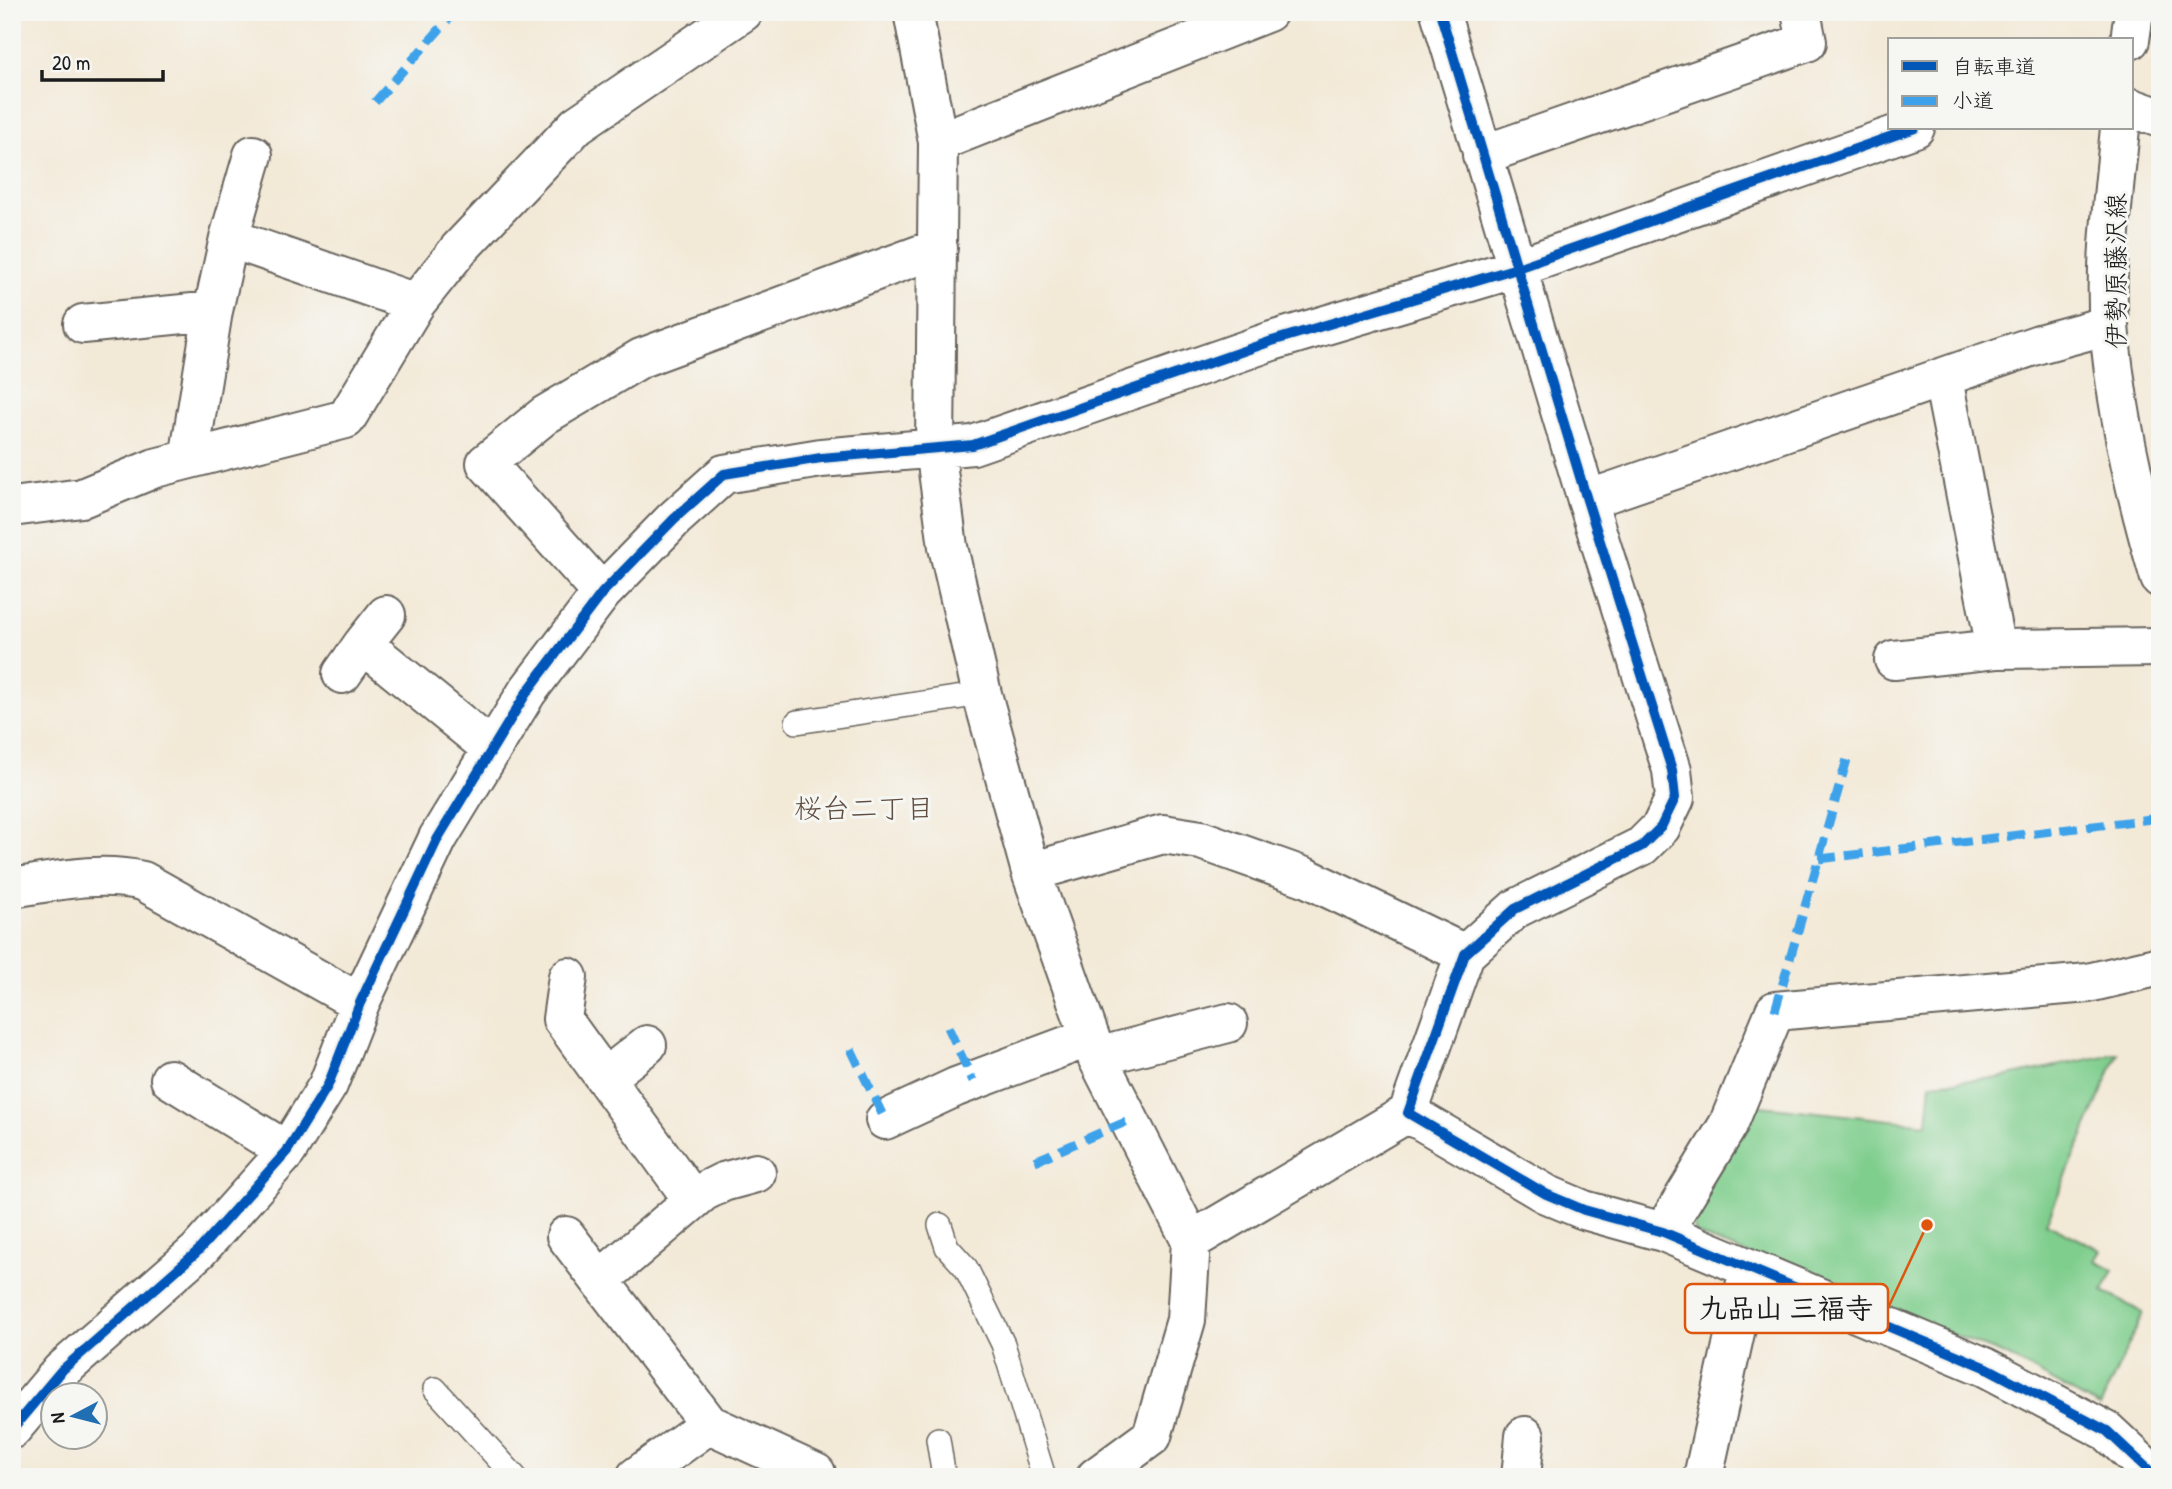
<svg xmlns="http://www.w3.org/2000/svg" width="2172" height="1489" font-family="'Patrick Hand','Klee One',sans-serif">
	<style>
		.green { fill: #7fce8d; stroke: #4e7554; stroke-width: 2 }
		.lines { fill: none; stroke-linecap: round; stroke-linejoin: round }
		.lane-casing { stroke: #67645d; stroke-width: 26 }
		.street-casing { stroke: #67645d; stroke-width: 42 }
		.secondary-casing { stroke: #67645d; stroke-width: 42 }
		.primary-casing { stroke: #67645d; stroke-width: 42 }
		.lane { stroke: #fff; stroke-width: 23 }
		.street { stroke: #fff; stroke-width: 38 }
		.secondary { stroke: #fff; stroke-width: 38 }
		.primary { stroke: #fff; stroke-width: 38 }
		.quiet { stroke: #3da2ea; stroke-width: 9; stroke-dasharray: 18 9; stroke-linecap: butt }
		.cycleway-casing { stroke: #f6f6f2; stroke-width: 15 }
		.cycleway { stroke: #0057b8; stroke-width: 10 }
		.labels { text-anchor: middle; dominant-baseline: central; stroke-width: 6; stroke-linejoin: round; paint-order: stroke }
		.street-label { font-size: 26px; fill: #1c1c1c; stroke: #f6f6f2 }
		.neighbourhood-label { font-size: 28px; fill: #604e41; stroke: #f6f6f2 }
		.leader { fill: none; stroke: #de560d; stroke-width: 2.5 }
		.callout-dot { fill: #de560d; stroke: #f6f6f2; stroke-width: 2.5 }
		.callout { fill: #f6f6f2; stroke: #de560d; stroke-width: 2.5 }
		.callout-label { font-size: 28px; text-anchor: middle; font-weight: bold; fill: #1c1c1c }
	</style>
	<rect width="100%" height="100%" fill="#f6f6f2"/>
	<filter id="ink" filterUnits="userSpaceOnUse"><feTurbulence type="fractalNoise" baseFrequency=".0143" numOctaves="2"/><feDisplacementMap in="SourceGraphic" scale="14" xChannelSelector="R" yChannelSelector="G"/><feConvolveMatrix kernelMatrix="1 2 1 2 8 2 1 2 1" color-interpolation-filters="sRGB"/></filter>
	<filter id="wash" filterUnits="userSpaceOnUse"><feTurbulence type="fractalNoise" baseFrequency=".00686" numOctaves="4" result="noise"/><feDisplacementMap in="SourceGraphic" scale="28" xChannelSelector="R" yChannelSelector="G"/><feGaussianBlur stdDeviation="1.57" result="paint"/><feColorMatrix in="noise" values="0 0 0 0 0 0 0 0 0 0 0 0 0 0 0 0 0 1.4 0 .05"/><feComposite in="paint" operator="in"/></filter>
	<g filter="url(#wash)">
		<rect width="100%" height="100%" fill="#f3e9d7"/>
		<path class="green" d="M 2118,1053 L 2046,1223 L 2101,1250 L 2095,1261 L 2113,1270 L 2103,1291 L 2143,1313 L 2100,1407 L 2007,1356 L 1696,1234 L 1691,1215 L 1752,1105 L 1927,1124 L 1931,1083 L 1999,1078 Z"/>
	</g>
	<g filter="url(#ink)">
		<g class="lines">
			<defs>
				<path id="lane" d="M 797,722 L 982,694
					M 940,1225 L 947,1247 L 966,1268 L 1003,1344 L 1044,1477
					M 435,1389 L 515,1477
					M 938,1439 L 944,1477"/>
				<path id="street" d="M 913,12 L 938,142 L 935,448 L 948,547 L 982,694 L 1031,872 L 1097,1057 L 1191,1241
					M 1440,12 L 1587,500 L 1672,770 L 1675,798 L 1661,827 L 1642,846 L 1515,909 L 1465,954 L 1408,1113 L 1546,1194 L 1584,1210 L 1663,1232 L 1985,1367 L 2107,1431 L 2156,1477
					M 938,142 L 1268,12
					M 1482,155 L 1807,42 L 1801,12
					M 229,238 L 253,155
					M 83,324 L 213,311
					M 1943,379 L 1996,649 L 2160,647
					M 189,459 L 213,311 L 229,238 L 416,303
					M 12,507 L 82,498 L 155,468 L 346,419 L 416,303 L 459,249 L 577,125 L 743,12
					M 602,593 L 486,463 L 545,415 L 641,358 L 938,248
					M 363,644 L 386,615
					M 1894,660 L 1996,649
					M 342,674 L 363,644 L 492,749
					M 1031,872 L 1163,834 L 1201,840 L 1305,877 L 1465,954
					M 12,888 C 57,881 98,871 143,881 L 360,1003
					M 568,977 L 562,1019 L 693,1200
					M 1097,1057 L 1228,1023
					M 605,1078 L 647,1045
					M 170,1079 L 287,1151
					M 885,1120 L 956,1087 L 1090,1037
					M 1663,1232 L 1728,1125 L 1775,1011 L 2088,983 L 2160,966
					M 566,1236 L 709,1424 L 816,1473
					M 600,1280 L 703,1192 L 723,1182 L 756,1173
					M 12,1429 L 61,1371 L 198,1251 L 287,1151 L 328,1085 L 360,1003 L 438,838 L 527,692 L 602,593 L 674,519 L 724,474 L 821,458 L 973,445 L 1272,341 L 1517,268 L 1915,128
					M 636,1477 L 709,1424
					M 1096,1477 L 1152,1436 L 1186,1320 L 1191,1241 L 1408,1113
					M 1521,1477 L 1525,1436
					M 1703,1477 L 1749,1269"/>
				<path id="secondary" d="M 2132,108 L 2160,118
					M 1587,500 L 2039,344 L 2109,325"/>
				<path id="primary" d="M 2130,40 L 2134,12
					M 2120,128 C 2114,193 2104,260 2109,326 C 2116,410 2136,497 2160,578"/>
			</defs>
			<use href="#lane" class="lane-casing"/>
			<use href="#street" class="street-casing"/>
			<use href="#secondary" class="secondary-casing"/>
			<use href="#primary" class="primary-casing"/>
			<use href="#lane" class="lane"/>
			<use href="#street" class="street"/>
			<use href="#secondary" class="secondary"/>
			<use href="#primary" class="primary"/>
			<path class="quiet" d="M 375,102 L 455,12
				M 1819,859 L 2160,818
				M 1775,1011 L 1848,756
				M 948,1027 L 973,1081
				M 851,1049 L 885,1120
				M 1035,1161 L 1130,1120"/>
			<defs>
				<path id="cycleway" d="M 1440,12 L 1587,500 L 1672,770 L 1675,798 L 1661,827 L 1642,846 L 1515,909 L 1465,954 L 1408,1113 L 1546,1194 L 1584,1210 L 1663,1232 L 1985,1367 L 2107,1431 L 2156,1477
					M 12,1429 L 61,1371 L 198,1251 L 287,1151 L 328,1085 L 360,1003 L 438,838 L 527,692 L 602,593 L 674,519 L 724,474 L 821,458 L 973,445 L 1272,341 L 1517,268 L 1915,128"/>
			</defs>
			<use href="#cycleway" class="cycleway-casing"/>
			<use href="#cycleway" class="cycleway"/>
		</g>
	</g>
	<g class="labels">
		<g class="street-label">
			<text transform="translate(2115 271) rotate(-90)">伊勢原藤沢線</text>
		</g>
		<g class="neighbourhood-label">
			<text x="864" y="808">桜台二丁目</text>
		</g>
	</g>
	<path class="leader" d="M1927 1225L1888 1308"/>
	<circle class="callout-dot" cx="1927" cy="1225" r="7"/>
	<rect class="callout" x="1685" y="1284" width="203" height="49" rx="7"/>
	<g class="callout-label">
		<text x="1786" y="1318">九品山 三福寺</text>
	</g>
	<rect width="2172" height="1489" fill="none" stroke="#f6f6f2" stroke-width="42"/>
	<rect x="1888" y="38" width="245" height="91" fill="#f6f6f2" stroke="#9f9f9c" stroke-width="2"/>
	<rect x="1902" y="61" width="35" height="10" fill="#0057b8" stroke="#9f9f9c" stroke-width="2"/>
	<text x="1952" y="74" font-size="21" fill="#1c1c1c">自転車道</text>
	<rect x="1902" y="96" width="35" height="10" fill="#3da2ea" stroke="#9f9f9c" stroke-width="2"/>
	<text x="1952" y="108" font-size="21" fill="#1c1c1c">小道</text>
	<g transform="translate(74 1416) rotate(263)"><circle r="33" fill="#f6f6f2" stroke="#9f9f9c" stroke-width="2"/>
	<path d="M0-5L12 26L0 18L-12 26Z" fill="#1f6fb2"/>
	<text y="-10" font-size="19" font-weight="bold" text-anchor="middle" fill="#1c1c1c">N</text>
	</g>
	<path d="M42 70v10h121v-10" fill="none" stroke="#1c1c1c" stroke-width="3.5"/>
	<text x="52" y="70" font-size="21" fill="#1c1c1c" stroke="#f6f6f2" stroke-width="5" paint-order="stroke">20 m</text>
</svg>
